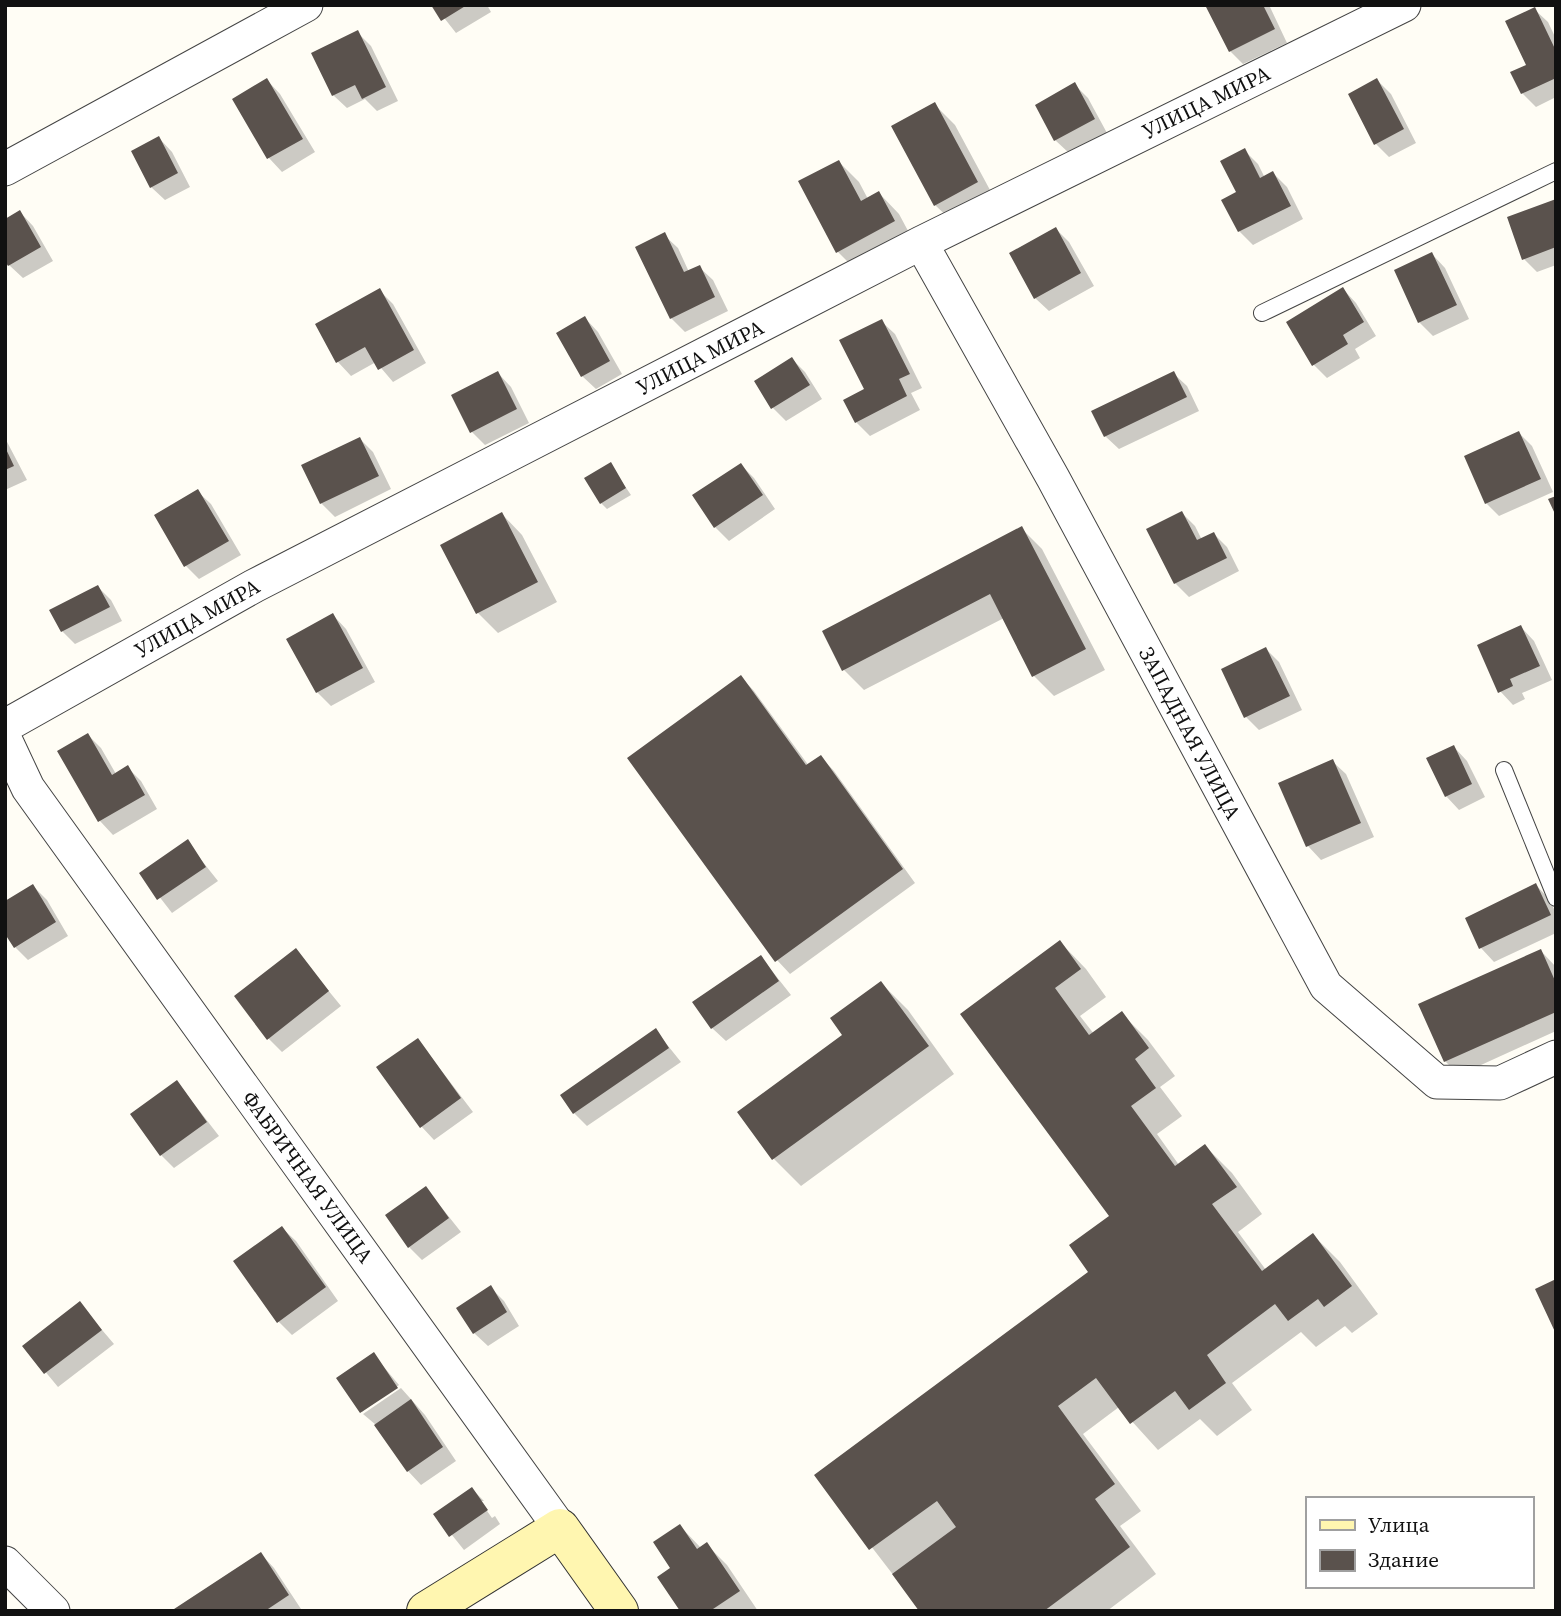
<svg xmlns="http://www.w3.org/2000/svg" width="1561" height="1616" font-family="'Source Serif 4',serif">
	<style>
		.shadow { fill: #0003 }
		.building { fill: #5a524d }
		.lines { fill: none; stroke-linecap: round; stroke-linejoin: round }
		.lane-casing { stroke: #444; stroke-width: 18 }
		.street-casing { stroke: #444; stroke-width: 35 }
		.secondary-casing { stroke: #333; stroke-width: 40 }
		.lane { stroke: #fff; stroke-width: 16 }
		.street { stroke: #fff; stroke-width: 33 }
		.secondary { stroke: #fff6b0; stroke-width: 38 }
		.labels { text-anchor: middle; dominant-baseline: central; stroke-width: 7; stroke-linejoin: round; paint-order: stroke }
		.street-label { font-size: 21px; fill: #111; stroke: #fff }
	</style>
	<rect width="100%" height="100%" fill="#fffdf5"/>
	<path class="shadow" d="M 434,5 L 487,5 L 491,12 L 456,33 Z
		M 1207,5 L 1269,5 L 1287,43 L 1243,64 L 1230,51 Z
		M 1534,9 L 1548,22 L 1556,39 L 1556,97 L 1536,107 L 1522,93 Z
		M 357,32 L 371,46 L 398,101 L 377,111 L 365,99 L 347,108 L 333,95 Z
		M 267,80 L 280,94 L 315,152 L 282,172 L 269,158 L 234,100 Z
		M 1377,80 L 1391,94 L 1416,143 L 1389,157 L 1376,144 Z
		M 1075,85 L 1088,98 L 1107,133 L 1069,153 L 1055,140 Z
		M 935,105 L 955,125 L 997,203 L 956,225 L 935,205 Z
		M 159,138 L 172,152 L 190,187 L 165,200 L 151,187 Z
		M 1245,151 L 1258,164 L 1265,178 L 1273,173 L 1287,187 L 1303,219 L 1253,245 L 1239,231 L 1238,193 Z
		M 839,162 L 859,182 L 868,199 L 879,193 L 899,214 L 914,242 L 858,272 L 838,252 Z
		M 1556,201 L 1556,265 L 1537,272 L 1524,259 Z
		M 20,212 L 33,226 L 53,261 L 23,278 L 9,265 Z
		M 1056,229 L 1069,242 L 1094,286 L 1049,311 L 1035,298 Z
		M 664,235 L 678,248 L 689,272 L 699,267 L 713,280 L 728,311 L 685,332 L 671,318 Z
		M 1432,254 L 1445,268 L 1469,319 L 1433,336 L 1419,322 Z
		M 1343,289 L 1356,303 L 1376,336 L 1355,349 L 1360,358 L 1327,378 L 1313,364 Z
		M 380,291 L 393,304 L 426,363 L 393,382 L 376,362 L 351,376 L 338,362 L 317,325 Z
		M 585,318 L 598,332 L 622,374 L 596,389 L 582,376 Z
		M 881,321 L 895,334 L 922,388 L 911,393 L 920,410 L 870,436 L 856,422 Z
		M 792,359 L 805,372 L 822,399 L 786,421 L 773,408 Z
		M 498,373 L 511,387 L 529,423 L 485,445 L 472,432 Z
		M 1173,373 L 1187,386 L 1199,411 L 1119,449 L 1105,436 Z
		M 1519,433 L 1532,446 L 1553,492 L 1499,516 L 1486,503 Z
		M 5,438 L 27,480 L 5,490 Z
		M 360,439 L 373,452 L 391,489 L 335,517 L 321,503 Z
		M 610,464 L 631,495 L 607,509 L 601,503 Z
		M 741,465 L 754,478 L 775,509 L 729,541 L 715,527 L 695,496 Z
		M 197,491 L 211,504 L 241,555 L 199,579 L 186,566 Z
		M 1182,513 L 1195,526 L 1202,540 L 1214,534 L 1227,547 L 1239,571 L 1189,597 L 1175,583 L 1148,530 Z
		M 502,514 L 522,535 L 557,602 L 498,633 L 478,613 Z
		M 1021,528 L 1042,549 L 1105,670 L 1054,696 L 1034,676 L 1004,618 L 864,690 L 844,670 Z
		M 98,587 L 111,600 L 122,621 L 75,644 L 62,631 Z
		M 333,615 L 346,629 L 375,682 L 331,706 L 317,692 Z
		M 1521,627 L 1534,641 L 1552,680 L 1522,693 L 1525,699 L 1513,705 L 1500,691 Z
		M 1266,649 L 1279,662 L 1302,710 L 1259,730 L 1246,717 Z
		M 741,677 L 754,691 L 809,766 L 821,757 L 834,771 L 915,883 L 790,974 L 777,960 Z
		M 88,735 L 101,748 L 116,774 L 127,767 L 141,781 L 157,809 L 113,835 L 100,821 L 59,751 Z
		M 1454,747 L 1467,761 L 1485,797 L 1459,810 L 1446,796 Z
		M 1332,761 L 1346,774 L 1374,837 L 1321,860 L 1308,846 L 1281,784 Z
		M 187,842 L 218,881 L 172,913 L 141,873 Z
		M 1536,885 L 1549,899 L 1556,913 L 1556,933 L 1494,962 L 1481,948 L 1467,919 Z
		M 33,886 L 47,900 L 68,936 L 28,960 L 15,947 Z
		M 1060,942 L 1086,969 L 1106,997 L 1080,1016 L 1094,1034 L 1121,1013 L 1148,1040 L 1175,1076 L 1160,1087 L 1182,1116 L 1157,1134 L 1179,1165 L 1205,1146 L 1232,1173 L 1262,1214 L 1238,1232 L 1266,1270 L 1313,1235 L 1340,1262 L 1378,1314 L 1352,1333 L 1345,1326 L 1316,1347 L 1301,1332 L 1232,1383 L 1252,1410 L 1217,1436 L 1200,1419 L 1158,1450 L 1119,1407 L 1083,1434 L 1141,1511 L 1120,1526 L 1156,1574 L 1107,1611 L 921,1611 L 817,1476 L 1091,1272 L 1111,1216 L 962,1015 Z
		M 296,951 L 341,1006 L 282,1052 L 268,1038 Z
		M 1541,951 L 1556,967 L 1556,1031 L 1459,1075 L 1445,1061 Z
		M 761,957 L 791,995 L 726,1041 L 712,1028 Z
		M 881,983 L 908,1010 L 954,1074 L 801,1186 L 774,1159 L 739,1112 L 845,1035 Z
		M 656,1031 L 681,1062 L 587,1126 L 574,1113 Z
		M 418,1040 L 473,1112 L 434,1140 L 421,1126 Z
		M 177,1082 L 219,1136 L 174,1168 L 161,1155 Z
		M 426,1188 L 461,1232 L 422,1260 L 409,1247 Z
		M 282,1228 L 296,1241 L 338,1301 L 292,1335 L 278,1321 Z
		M 491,1288 L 504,1301 L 519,1326 L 488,1346 L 474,1333 Z
		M 80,1304 L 114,1344 L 58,1387 L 24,1346 Z
		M 373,1354 L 399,1385 L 362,1412 L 339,1378 Z
		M 401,1388 L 425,1415 L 456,1461 L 421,1485 L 408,1471 L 376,1425 L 363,1414 Z
		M 472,1489 L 484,1501 L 480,1501 L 492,1518 L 495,1516 L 500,1524 L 464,1550 L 436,1515 Z
		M 680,1526 L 701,1548 L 707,1545 L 727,1565 L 758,1611 L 682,1611 L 672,1568 Z
		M 261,1554 L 274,1568 L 301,1609 L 174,1611 Z"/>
	<path class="building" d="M 431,5 L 467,5 L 441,21 Z
		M 1205,5 L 1263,5 L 1275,29 L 1229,52 Z
		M 1535,7 L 1556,51 L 1556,78 L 1521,94 L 1510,72 L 1526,65 L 1505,21 Z
		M 358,30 L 386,87 L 362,99 L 355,85 L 332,96 L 311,53 Z
		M 267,78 L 303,139 L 267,159 L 232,99 Z
		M 1377,78 L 1404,129 L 1374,145 L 1348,94 Z
		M 1075,82 L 1095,119 L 1054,141 L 1035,105 Z
		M 935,102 L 978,182 L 934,206 L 891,126 Z
		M 159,136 L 178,173 L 150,188 L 131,151 Z
		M 1245,148 L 1260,178 L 1273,171 L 1291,206 L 1238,232 L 1221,200 L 1236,192 L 1220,161 Z
		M 839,160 L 861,201 L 879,191 L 895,221 L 836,253 L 798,181 Z
		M 1556,199 L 1556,247 L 1522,260 L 1507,217 Z
		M 20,210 L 41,247 L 8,266 L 5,261 L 5,219 Z
		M 1056,227 L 1081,273 L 1034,299 L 1009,253 Z
		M 665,232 L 684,272 L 700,265 L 715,297 L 670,319 L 635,247 Z
		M 1432,252 L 1457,305 L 1418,323 L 1394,270 Z
		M 1343,287 L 1364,322 L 1343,335 L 1348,344 L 1312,366 L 1286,322 Z
		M 380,288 L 414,350 L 378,370 L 365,347 L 336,363 L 315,324 Z
		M 585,316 L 610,361 L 581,377 L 556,333 Z
		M 882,319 L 910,374 L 899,379 L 907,396 L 855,423 L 843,400 L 864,389 L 839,340 Z
		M 792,357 L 810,385 L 771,409 L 754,381 Z
		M 498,371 L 517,409 L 470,433 L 451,395 Z
		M 1174,371 L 1187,397 L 1104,437 L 1091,411 Z
		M 1519,431 L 1541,479 L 1485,504 L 1464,456 Z
		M 360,437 L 379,476 L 320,504 L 301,465 Z
		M 5,447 L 14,466 L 5,470 Z
		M 611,462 L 626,488 L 600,504 L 584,478 Z
		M 741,463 L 763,495 L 714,528 L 692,495 Z
		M 198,489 L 229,541 L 184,567 L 154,515 Z
		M 1556,496 L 1556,516 L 1548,499 Z
		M 1182,511 L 1197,540 L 1214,532 L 1227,558 L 1174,584 L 1146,529 Z
		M 502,512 L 538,582 L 476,614 L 440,545 Z
		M 1022,526 L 1086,649 L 1032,677 L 990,594 L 842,671 L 822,631 Z
		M 98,585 L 110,607 L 61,632 L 49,610 Z
		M 333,613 L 363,668 L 316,693 L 286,639 Z
		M 1521,625 L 1540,666 L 1510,679 L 1513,686 L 1498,693 L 1477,645 Z
		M 1266,647 L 1290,696 L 1244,718 L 1221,669 Z
		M 741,675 L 806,765 L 821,755 L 903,869 L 775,962 L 627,758 Z
		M 88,733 L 112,775 L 128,765 L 145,795 L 98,822 L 57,751 Z
		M 1454,745 L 1472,784 L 1445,797 L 1426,758 Z
		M 1333,759 L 1361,823 L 1306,847 L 1278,783 Z
		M 188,839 L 206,867 L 157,900 L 139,873 Z
		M 1536,883 L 1551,915 L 1479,949 L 1465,918 Z
		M 33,884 L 56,922 L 14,948 L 5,934 L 5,901 Z
		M 1060,940 L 1081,969 L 1055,988 L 1089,1035 L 1122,1011 L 1149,1048 L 1135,1059 L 1156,1088 L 1131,1106 L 1175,1166 L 1205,1144 L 1237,1187 L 1212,1204 L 1262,1271 L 1313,1233 L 1352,1286 L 1324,1307 L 1318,1299 L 1288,1321 L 1275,1304 L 1207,1355 L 1226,1383 L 1189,1410 L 1175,1391 L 1130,1424 L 1096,1378 L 1058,1406 L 1115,1484 L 1095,1499 L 1130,1547 L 1044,1611 L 919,1611 L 892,1574 L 956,1527 L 937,1501 L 869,1550 L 814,1475 L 1088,1272 L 1069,1245 L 1109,1216 L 960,1014 Z
		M 296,948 L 329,991 L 267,1040 L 234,996 Z
		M 1541,949 L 1556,983 L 1556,1012 L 1444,1062 L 1418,1004 Z
		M 761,955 L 779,981 L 711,1029 L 692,1002 Z
		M 881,981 L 929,1046 L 772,1160 L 737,1112 L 842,1035 L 830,1018 Z
		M 656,1028 L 669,1048 L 573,1114 L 560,1095 Z
		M 418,1038 L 461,1098 L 420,1128 L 376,1067 Z
		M 177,1080 L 207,1122 L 160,1156 L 130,1114 Z
		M 426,1186 L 449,1218 L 408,1248 L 385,1215 Z
		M 282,1226 L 326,1287 L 277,1323 L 233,1261 Z
		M 1556,1279 L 1556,1334 L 1535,1289 Z
		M 491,1285 L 507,1312 L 473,1334 L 456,1308 Z
		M 80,1301 L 102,1330 L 44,1374 L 22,1346 Z
		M 374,1352 L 398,1388 L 360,1413 L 336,1378 Z
		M 411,1399 L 443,1447 L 407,1472 L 374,1425 Z
		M 472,1487 L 488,1510 L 449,1537 L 433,1514 Z
		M 680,1524 L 697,1549 L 707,1542 L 740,1591 L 710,1611 L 680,1611 L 657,1577 L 670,1568 L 653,1542 Z
		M 261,1552 L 289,1595 L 265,1611 L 171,1611 Z"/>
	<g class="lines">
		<defs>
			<path id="lane" d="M 1262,313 L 1556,171
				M 1504,770 L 1556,898"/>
			<path id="street" d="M 5,169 L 306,5
				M 921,243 L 1053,478 L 1326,986 L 1437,1082 L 1500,1083 L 1556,1057
				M 5,726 L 254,586 L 921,243 L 1404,5
				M 5,739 L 28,788 L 560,1528
				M 5,1563 L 53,1611"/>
			<path id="secondary" d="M 426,1611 L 560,1528 L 619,1611"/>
		</defs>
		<use href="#lane" class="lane-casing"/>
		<use href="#street" class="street-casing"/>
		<use href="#secondary" class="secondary-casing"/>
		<use href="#lane" class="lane"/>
		<use href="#street" class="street"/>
		<use href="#secondary" class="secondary"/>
	</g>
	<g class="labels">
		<g class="street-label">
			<text transform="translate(1206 102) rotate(-26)">УЛИЦА МИРА</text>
			<text transform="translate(700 357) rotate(-27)">УЛИЦА МИРА</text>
			<text transform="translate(197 618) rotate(-29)">УЛИЦА МИРА</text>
			<text transform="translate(1190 733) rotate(62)">ЗАПАДНАЯ УЛИЦА</text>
			<text transform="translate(308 1177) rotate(54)">ФАБРИЧНАЯ УЛИЦА</text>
		</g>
	</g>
	<rect width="1561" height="1616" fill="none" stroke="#111111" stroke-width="14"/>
	<rect x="1306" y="1497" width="228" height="91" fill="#ffffff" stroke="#a0a0a0" stroke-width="2"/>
	<rect x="1320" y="1520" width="35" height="10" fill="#fff6b0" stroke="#a0a0a0" stroke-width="2"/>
	<text x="1368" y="1532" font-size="21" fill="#111111">Улица</text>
	<rect x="1320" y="1550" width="35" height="21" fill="#5a524d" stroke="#a0a0a0" stroke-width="2"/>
	<text x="1368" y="1567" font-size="21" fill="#111111">Здание</text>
</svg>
